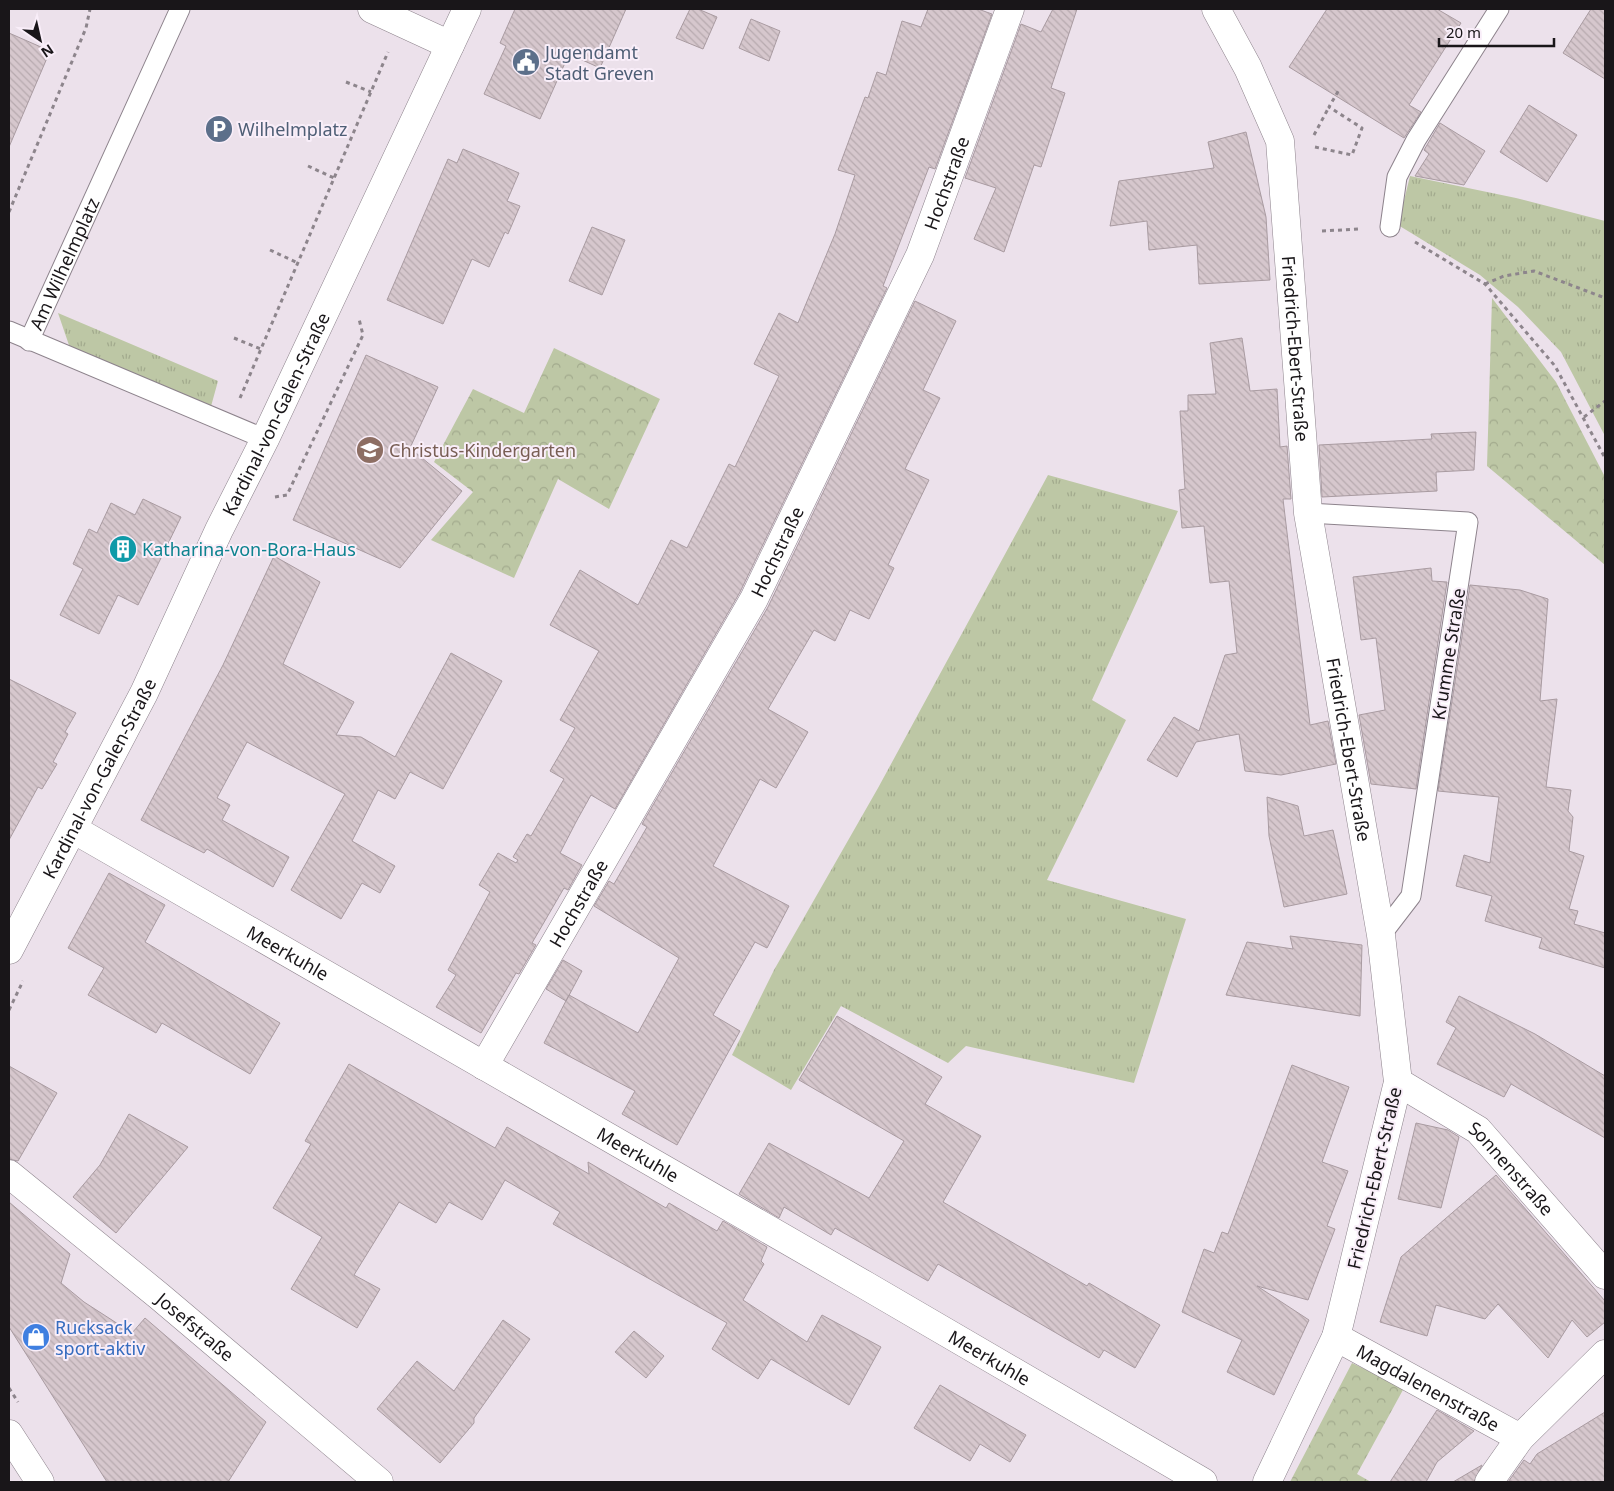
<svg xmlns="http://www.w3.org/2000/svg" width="1614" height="1491" font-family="'Noto Sans',sans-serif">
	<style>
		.grass { fill: url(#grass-tufts) }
		.park { fill: url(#park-crowns) }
		.building { fill: url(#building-back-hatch); stroke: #a99ba1 }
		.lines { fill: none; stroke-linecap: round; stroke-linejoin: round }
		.lane-casing { stroke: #8d838c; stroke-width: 21 }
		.street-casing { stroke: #8d838c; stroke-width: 29 }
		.secondary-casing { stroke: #8d838c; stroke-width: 29 }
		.path { stroke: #8d858c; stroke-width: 3; stroke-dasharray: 4 4; stroke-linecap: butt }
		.lane { stroke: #fff; stroke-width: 19 }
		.street { stroke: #fff; stroke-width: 28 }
		.secondary { stroke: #fff; stroke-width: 28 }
		.labels { text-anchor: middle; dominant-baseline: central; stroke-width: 4; stroke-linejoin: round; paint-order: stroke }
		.service-label { font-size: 18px; fill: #4e5e75; stroke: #f9eef9; text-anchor: start }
		.street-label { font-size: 18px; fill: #191619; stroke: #f9eef9 }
		.education-label { font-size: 18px; fill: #785e54; stroke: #f9eef9; text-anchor: start }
		.culture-label { font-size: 18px; fill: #0d838f; stroke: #f9eef9; text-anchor: start }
		.shop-label { font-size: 18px; fill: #366cbe; stroke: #f9eef9; text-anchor: start }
	</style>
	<defs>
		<pattern id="grass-tufts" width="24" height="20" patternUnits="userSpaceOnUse" patternTransform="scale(1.25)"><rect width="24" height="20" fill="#bdc7a5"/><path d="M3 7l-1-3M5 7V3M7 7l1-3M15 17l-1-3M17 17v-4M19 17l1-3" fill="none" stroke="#a2aa8d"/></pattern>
		<pattern id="park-crowns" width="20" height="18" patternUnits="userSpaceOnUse" patternTransform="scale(1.25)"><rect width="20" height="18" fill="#bdc7a5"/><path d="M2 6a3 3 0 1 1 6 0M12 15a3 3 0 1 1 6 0" fill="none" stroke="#a2aa8d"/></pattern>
		<pattern id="building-back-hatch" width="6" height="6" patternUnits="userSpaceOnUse" patternTransform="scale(1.25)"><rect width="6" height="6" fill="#d6c7cd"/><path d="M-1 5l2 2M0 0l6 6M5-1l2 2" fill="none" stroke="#b7aaaf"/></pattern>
	</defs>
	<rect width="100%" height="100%" fill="#ece1eb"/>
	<path class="grass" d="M 1410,176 L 1516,198 L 1605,221 L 1605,436 L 1561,352 L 1518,307 L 1480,275 L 1398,225 Z
		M 58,313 L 218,381 L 210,410 L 71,351 Z
		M 1048,475 L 1178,511 L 1092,700 L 1126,720 L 1047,880 L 1186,919 L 1134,1083 L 966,1046 L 948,1063 L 841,1006 L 791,1090 L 732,1055 L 774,970 L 878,788 Z"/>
	<path class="park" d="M 1492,298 L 1556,382 L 1605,477 L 1605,565 L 1487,466 Z
		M 554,348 L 660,399 L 609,509 L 558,479 L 514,578 L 431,540 L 473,492 L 434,462 L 473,389 L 524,413 Z
		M 1352,1363 L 1404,1388 L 1357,1474 L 1371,1482 L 1290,1482 Z"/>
	<path class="building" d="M 515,9 L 626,9 L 600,68 L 569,54 L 540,119 L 484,94 L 506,46 L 500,43 Z
		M 690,9 L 698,9 L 717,17 L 703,49 L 676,38 Z
		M 928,9 L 978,9 L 992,14 L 935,169 L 929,167 L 883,286 L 887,288 L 740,592 L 615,809 L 591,795 L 576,822 L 560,853 L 582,865 L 568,890 L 564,888 L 532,943 L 536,945 L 519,974 L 516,973 L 481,1033 L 436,1007 L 456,975 L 448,970 L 490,892 L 479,885 L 498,853 L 516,863 L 518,860 L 513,857 L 527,834 L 531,836 L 564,779 L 550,771 L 575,728 L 560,720 L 599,651 L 550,625 L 580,570 L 638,605 L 671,540 L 687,548 L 729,464 L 735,467 L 779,376 L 754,364 L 779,313 L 798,323 L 835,234 L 855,175 L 838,170 L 865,97 L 868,98 L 877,72 L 886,75 L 902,21 L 921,27 Z
		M 1053,9 L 1077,9 L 1051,88 L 1065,93 L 1041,167 L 1034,165 L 1004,252 L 974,239 L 996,188 L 965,178 L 1021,24 L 1041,32 Z
		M 1327,9 L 1437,9 L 1461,23 L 1409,105 L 1421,112 L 1404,138 L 1289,67 Z
		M 1591,9 L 1605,9 L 1605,79 L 1563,53 Z
		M 751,19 L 780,31 L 769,61 L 739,48 Z
		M 9,33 L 50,51 L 9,147 Z
		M 1529,105 L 1577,135 L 1547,182 L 1500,152 Z
		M 1440,123 L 1485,151 L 1464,185 L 1415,176 L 1429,154 L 1424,150 Z
		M 1246,132 L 1266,217 L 1270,280 L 1199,284 L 1197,245 L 1149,250 L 1147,221 L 1110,226 L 1119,181 L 1214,168 L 1208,142 Z
		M 463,149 L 519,173 L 507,201 L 520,206 L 508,234 L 505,232 L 489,267 L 472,259 L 443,324 L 387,300 L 448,159 L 457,163 Z
		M 592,227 L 625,240 L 602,295 L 569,281 Z
		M 915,301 L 956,321 L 923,390 L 940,398 L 905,469 L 929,480 L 888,565 L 894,568 L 869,619 L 850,610 L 835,641 L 814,630 L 768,709 L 808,732 L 776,788 L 760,779 L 713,866 L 789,906 L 767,948 L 755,942 L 713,1015 L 740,1031 L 677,1145 L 622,1114 L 635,1091 L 544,1043 L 569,995 L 638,1033 L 679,958 L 594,906 L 609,881 L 614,884 L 647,827 L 642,824 L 768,607 Z
		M 1242,338 L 1250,391 L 1277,389 L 1280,447 L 1287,446 L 1291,499 L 1283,499 L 1310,725 L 1328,721 L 1336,764 L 1281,775 L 1245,771 L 1239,734 L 1196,742 L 1177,777 L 1147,760 L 1174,717 L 1199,731 L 1225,655 L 1237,653 L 1229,581 L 1210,583 L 1204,526 L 1182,528 L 1179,490 L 1185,489 L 1180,411 L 1188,411 L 1188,395 L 1216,394 L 1210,343 Z
		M 366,355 L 438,387 L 410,448 L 462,491 L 400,568 L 293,520 Z
		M 1476,432 L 1474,470 L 1436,472 L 1437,491 L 1322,497 L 1319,445 L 1432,439 L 1431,434 Z
		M 143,499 L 181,517 L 138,605 L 118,595 L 99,634 L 60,615 L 83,569 L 73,564 L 89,529 L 97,533 L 111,503 L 135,515 Z
		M 274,556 L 320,582 L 283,664 L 354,702 L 336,735 L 361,737 L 395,757 L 451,653 L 502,681 L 443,789 L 410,772 L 395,799 L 378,790 L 352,841 L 395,866 L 380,893 L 362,883 L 341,919 L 291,890 L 345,794 L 247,742 L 217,798 L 230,805 L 222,820 L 289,857 L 273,887 L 207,849 L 204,853 L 141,820 L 223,665 Z
		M 1431,568 L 1432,581 L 1447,582 L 1416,789 L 1371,784 L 1359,715 L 1385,710 L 1376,638 L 1361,640 L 1353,577 Z
		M 1470,585 L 1520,590 L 1548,599 L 1540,701 L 1557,699 L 1546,787 L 1571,790 L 1568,811 L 1573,817 L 1569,851 L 1584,856 L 1569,909 L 1578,911 L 1574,924 L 1605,933 L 1605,968 L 1539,948 L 1542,938 L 1485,921 L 1492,896 L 1456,886 L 1464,855 L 1490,863 L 1499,797 L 1438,791 Z
		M 9,679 L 76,713 L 65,732 L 68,734 L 53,762 L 57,764 L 42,789 L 38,787 L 9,840 Z
		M 1267,797 L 1298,806 L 1304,836 L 1333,830 L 1347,894 L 1284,907 L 1269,836 Z
		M 109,873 L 165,905 L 145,942 L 280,1023 L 250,1074 L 162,1023 L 156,1033 L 88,995 L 104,968 L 68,948 Z
		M 1290,936 L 1362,945 L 1360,1016 L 1226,995 L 1247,942 L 1293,949 Z
		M 563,960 L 582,971 L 566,1001 L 546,989 Z
		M 1459,996 L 1535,1034 L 1605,1076 L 1605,1138 L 1511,1084 L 1504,1097 L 1437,1064 L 1456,1028 L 1446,1022 Z
		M 837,1016 L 942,1077 L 925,1104 L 981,1136 L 943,1202 L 1087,1286 L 1089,1283 L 1160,1325 L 1135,1368 L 1104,1350 L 1099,1358 L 938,1264 L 928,1281 L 835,1228 L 831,1235 L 784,1207 L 779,1218 L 739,1194 L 769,1143 L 869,1198 L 904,1141 L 799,1080 Z
		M 349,1064 L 495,1148 L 507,1127 L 589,1174 L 588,1162 L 666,1208 L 669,1203 L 717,1231 L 723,1221 L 767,1247 L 761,1261 L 764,1264 L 743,1300 L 807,1342 L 822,1315 L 881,1347 L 849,1405 L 771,1359 L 758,1379 L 712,1349 L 727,1323 L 553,1224 L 560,1212 L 505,1180 L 482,1220 L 449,1202 L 436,1223 L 399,1202 L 354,1275 L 380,1289 L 357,1328 L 291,1289 L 322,1237 L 273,1208 L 311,1144 L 305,1141 Z
		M 1292,1065 L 1349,1087 L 1322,1162 L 1348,1171 L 1327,1226 L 1335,1229 L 1308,1300 L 1257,1286 L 1309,1320 L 1274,1395 L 1227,1372 L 1242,1340 L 1182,1312 L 1204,1249 L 1214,1253 L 1222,1232 L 1228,1234 Z
		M 9,1066 L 57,1093 L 18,1161 L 9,1159 Z
		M 129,1114 L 188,1147 L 116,1233 L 73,1197 L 100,1165 Z
		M 1416,1123 L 1448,1130 L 1459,1137 L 1441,1208 L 1398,1199 Z
		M 1496,1175 L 1605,1301 L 1605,1322 L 1587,1337 L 1572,1320 L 1548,1358 L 1498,1304 L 1485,1319 L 1436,1305 L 1427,1336 L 1380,1322 L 1401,1257 Z
		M 9,1202 L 70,1254 L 61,1283 L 84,1302 L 132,1333 L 145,1318 L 266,1422 L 228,1482 L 107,1482 L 9,1327 Z
		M 503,1320 L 530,1339 L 474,1418 L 474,1423 L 440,1463 L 377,1409 L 417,1361 L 454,1391 Z
		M 634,1331 L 664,1356 L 646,1378 L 615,1352 Z
		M 940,1385 L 1026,1435 L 1010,1462 L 980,1444 L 970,1461 L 914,1428 Z
		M 1437,1410 L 1474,1431 L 1437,1462 L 1426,1482 L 1390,1482 Z
		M 1605,1412 L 1605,1482 L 1508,1482 L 1524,1460 L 1530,1464 L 1537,1454 Z
		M 1482,1465 L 1474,1482 L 1453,1482 Z"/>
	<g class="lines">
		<defs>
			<g id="lane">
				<path d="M 1390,227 L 1397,177 L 1416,140 L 1499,9"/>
				<path d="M 9,331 L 265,439"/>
				<path id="s1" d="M 29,341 L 180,9"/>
				<path d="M 1308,513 L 1468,522 L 1411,896 L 1381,935"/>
			</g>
			<g id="street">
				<path d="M 372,9 L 450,45"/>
				<path id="s2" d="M 1216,9 L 1248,68 L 1280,141 L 1308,513 L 1381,935 L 1398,1082 L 1336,1337 L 1267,1482"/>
				<path id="s3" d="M 73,829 L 865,1285 L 1203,1482"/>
				<path id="s4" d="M 9,950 L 144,693 L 219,530 L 265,439 L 467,9"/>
				<path id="s5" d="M 484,1066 L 754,599 L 920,255 L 1010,9"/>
				<path id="s6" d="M 1398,1082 L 1478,1130 L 1605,1275"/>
				<path id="s7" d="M 9,1174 L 159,1296 L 379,1482"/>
				<path id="s8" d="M 1336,1337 L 1520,1438"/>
				<path d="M 1489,1482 L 1520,1438 L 1605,1354"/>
			</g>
			<path id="secondary" d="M 9,1434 L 40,1482"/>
		</defs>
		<use href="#lane" class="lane-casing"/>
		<use href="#street" class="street-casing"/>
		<use href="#secondary" class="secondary-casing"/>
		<path class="path" d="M 346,82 L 371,92
			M 1314,135 L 1329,107
			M 1315,147 L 1352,155 L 1362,128 L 1329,107 L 1340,88
			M 308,166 L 334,178
			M 9,212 L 86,28 L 90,9
			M 1322,231 L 1360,229
			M 1415,242 L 1485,284 L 1555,366 L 1605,458
			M 270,250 L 298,263
			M 1485,284 L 1504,276 L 1534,271 L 1605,298
			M 234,338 L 261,349
			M 240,398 L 388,52
			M 1584,417 L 1605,401
			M 275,497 L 287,495 L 363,335 L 359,319
			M 9,1010 L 23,981
			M 9,1388 L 18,1402"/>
		<use href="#lane" class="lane"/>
		<use href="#street" class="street"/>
		<use href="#secondary" class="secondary"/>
	</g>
	<defs>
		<symbol id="civic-disc" viewBox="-11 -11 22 22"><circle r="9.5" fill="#5c6f8a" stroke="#f9eef9"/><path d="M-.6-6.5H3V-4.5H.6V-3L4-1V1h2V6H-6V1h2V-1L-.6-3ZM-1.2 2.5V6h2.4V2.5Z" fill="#fff"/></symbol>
		<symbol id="parking-disc" viewBox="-11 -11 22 22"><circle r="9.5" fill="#5c6f8a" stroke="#f9eef9"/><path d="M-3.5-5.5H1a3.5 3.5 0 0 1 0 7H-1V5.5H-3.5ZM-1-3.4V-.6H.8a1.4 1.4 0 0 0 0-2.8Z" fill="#fff"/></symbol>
		<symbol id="school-disc" viewBox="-11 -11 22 22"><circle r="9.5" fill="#8d6e63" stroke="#f9eef9"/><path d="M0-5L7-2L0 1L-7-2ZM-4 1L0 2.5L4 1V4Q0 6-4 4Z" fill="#fff"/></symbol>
		<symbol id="building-disc" viewBox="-11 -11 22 22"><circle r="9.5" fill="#0f9aa8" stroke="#f9eef9"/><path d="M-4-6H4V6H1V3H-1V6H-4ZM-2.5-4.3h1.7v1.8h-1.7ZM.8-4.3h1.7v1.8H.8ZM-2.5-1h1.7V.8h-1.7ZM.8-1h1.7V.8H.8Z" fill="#fff"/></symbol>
		<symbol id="shop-disc" viewBox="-11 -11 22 22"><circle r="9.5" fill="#3f7fe0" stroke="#f9eef9"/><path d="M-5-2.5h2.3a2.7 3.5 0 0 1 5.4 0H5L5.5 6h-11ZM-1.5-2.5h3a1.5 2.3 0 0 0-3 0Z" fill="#fff"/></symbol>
	</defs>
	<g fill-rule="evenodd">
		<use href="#civic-disc" x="510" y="46" width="32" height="32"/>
		<use href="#parking-disc" x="203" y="113" width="32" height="32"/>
		<use href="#school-disc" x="354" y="434" width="32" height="32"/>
		<use href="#building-disc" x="107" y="533" width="32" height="32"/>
		<use href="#shop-disc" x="20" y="1321" width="32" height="32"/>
	</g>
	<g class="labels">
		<g class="service-label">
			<text x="545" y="52">Jugendamt<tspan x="545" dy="21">Stadt Greven</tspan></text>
			<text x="238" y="129">Wilhelmplatz</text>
		</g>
		<g class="street-label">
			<text stroke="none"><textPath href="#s5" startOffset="998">Hochstraße</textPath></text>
			<text stroke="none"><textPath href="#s1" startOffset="85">Am Wilhelmplatz</textPath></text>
			<text stroke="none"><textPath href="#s2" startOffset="355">Friedrich-Ebert-Straße</textPath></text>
			<text stroke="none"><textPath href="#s4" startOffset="599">Kardinal-von-Galen-Straße</textPath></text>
			<text stroke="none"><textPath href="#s5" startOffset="592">Hochstraße</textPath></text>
			<text transform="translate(1448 654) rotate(-81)">Krumme Straße</text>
			<text stroke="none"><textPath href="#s2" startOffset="760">Friedrich-Ebert-Straße</textPath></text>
			<text stroke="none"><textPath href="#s4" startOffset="194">Kardinal-von-Galen-Straße</textPath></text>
			<text stroke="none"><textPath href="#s5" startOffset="188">Hochstraße</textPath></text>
			<text stroke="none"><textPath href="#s3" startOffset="248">Meerkuhle</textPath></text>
			<text stroke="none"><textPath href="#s3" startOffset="652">Meerkuhle</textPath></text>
			<text stroke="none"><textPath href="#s6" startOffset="144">Sonnenstraße</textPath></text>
			<text transform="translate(1374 1178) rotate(-77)">Friedrich-Ebert-Straße</text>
			<text stroke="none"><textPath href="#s7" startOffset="241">Josefstraße</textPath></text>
			<text stroke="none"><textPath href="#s3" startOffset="1058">Meerkuhle</textPath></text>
			<text stroke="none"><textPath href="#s8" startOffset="105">Magdalenenstraße</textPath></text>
		</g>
		<g class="education-label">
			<text x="389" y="450">Christus-Kindergarten</text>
		</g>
		<g class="culture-label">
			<text x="142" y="549">Katharina-von-Bora-Haus</text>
		</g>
		<g class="shop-label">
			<text x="55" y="1327">Rucksack<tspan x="55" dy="21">sport-aktiv</tspan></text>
		</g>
	</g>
	<rect width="1614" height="1491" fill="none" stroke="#191619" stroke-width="20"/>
	<g transform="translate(40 40) rotate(146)" stroke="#f9eef9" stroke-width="4" paint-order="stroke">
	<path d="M0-4L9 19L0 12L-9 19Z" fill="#191619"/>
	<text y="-8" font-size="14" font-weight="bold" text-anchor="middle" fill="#191619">N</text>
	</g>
	<path d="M1439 38v8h115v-8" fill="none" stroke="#191619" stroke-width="2.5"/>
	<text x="1446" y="38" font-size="15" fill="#191619" stroke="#f9eef9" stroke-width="4" paint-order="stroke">20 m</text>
</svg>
